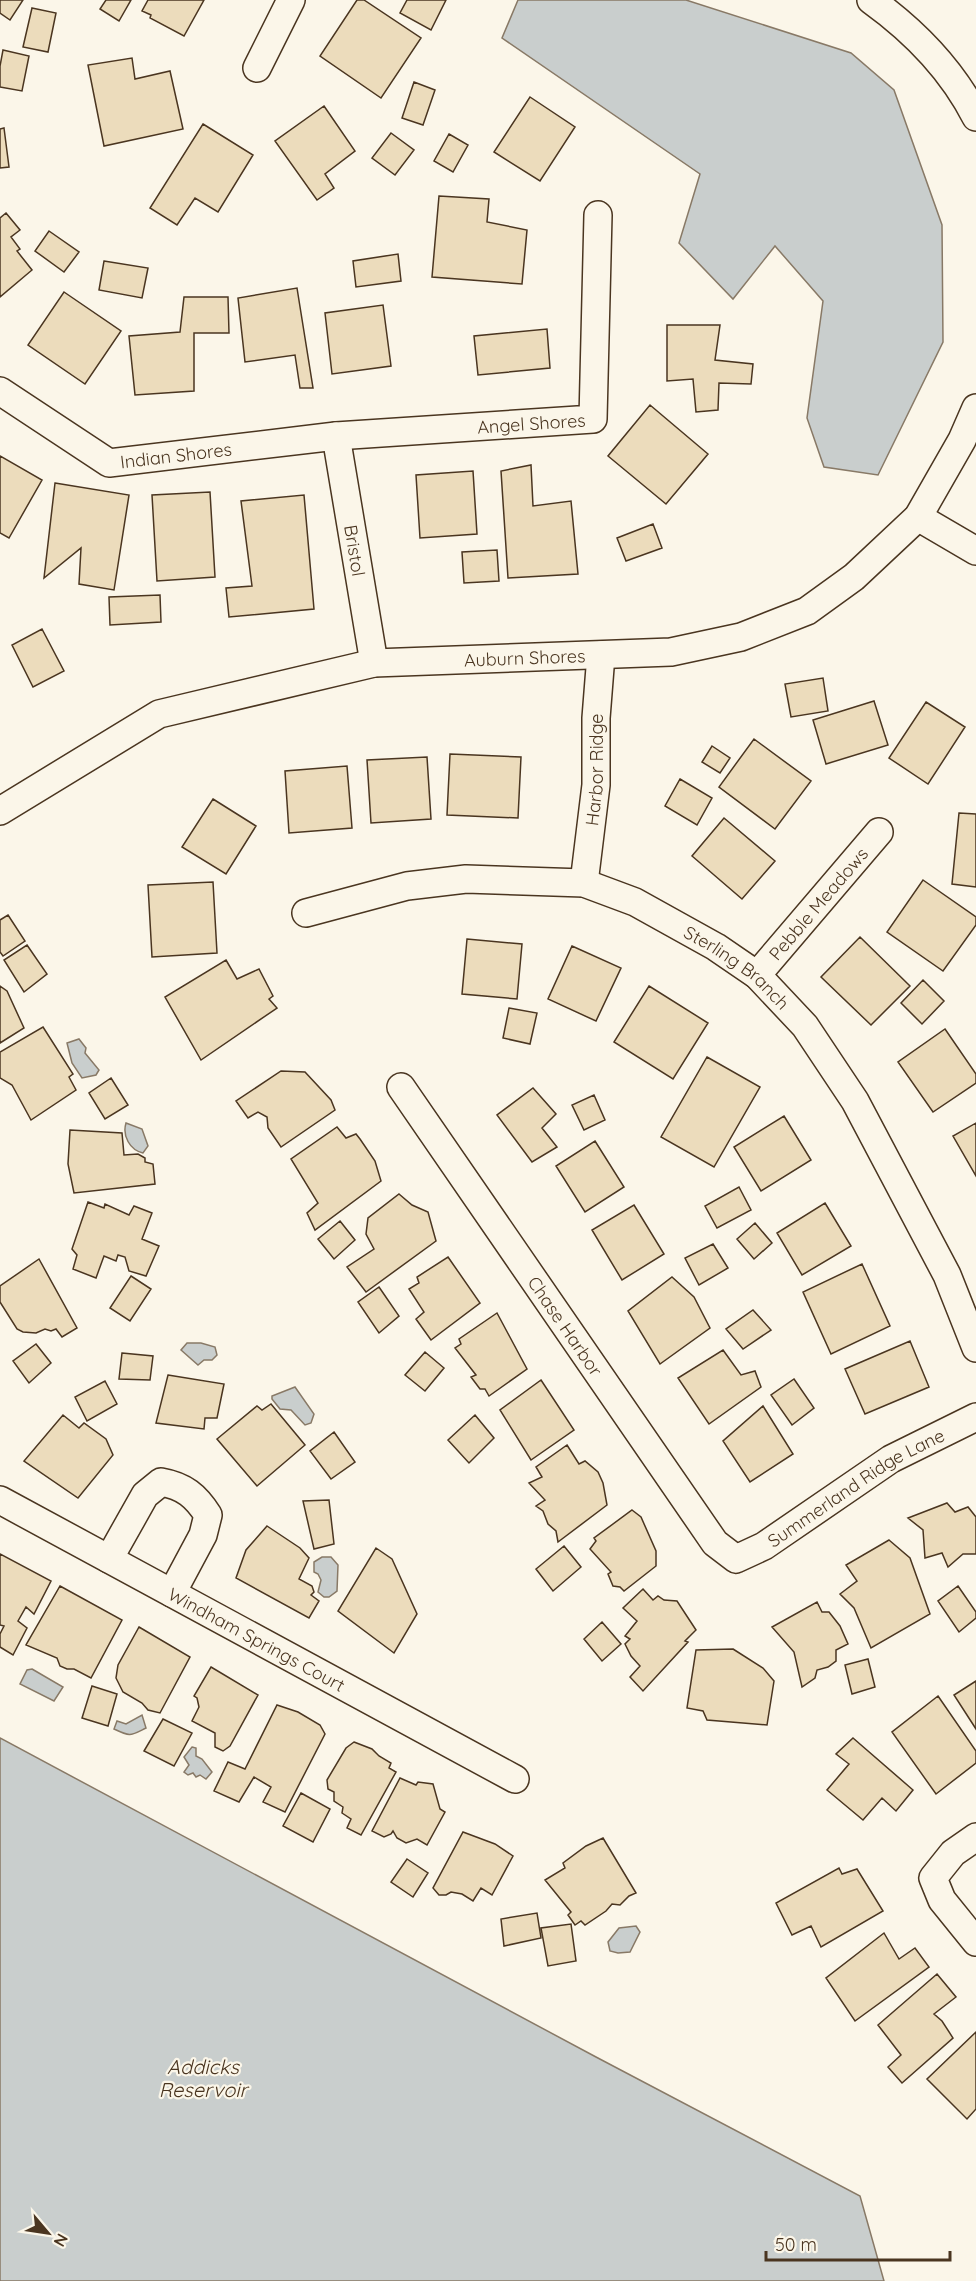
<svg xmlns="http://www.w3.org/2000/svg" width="976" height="2281" font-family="Quicksand,sans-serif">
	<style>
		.water { fill: #c9cecd; stroke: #887966; stroke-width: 1.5 }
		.building { fill: #ecdcbc; stroke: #4a3520; stroke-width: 1.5 }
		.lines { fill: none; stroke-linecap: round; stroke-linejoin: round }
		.minor-casing { stroke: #4a3520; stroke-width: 30 }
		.minor { stroke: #fbf6e9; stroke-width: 27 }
		.labels { text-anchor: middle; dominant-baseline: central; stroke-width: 4.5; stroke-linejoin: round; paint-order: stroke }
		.street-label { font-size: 18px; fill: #4a3520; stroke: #fbf6e9 }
		.water-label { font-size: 20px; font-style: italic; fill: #4a3520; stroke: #fbf6e9 }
	</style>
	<rect width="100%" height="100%" fill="#fbf6e9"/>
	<path class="water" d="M 518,0 L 686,0 L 851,53 L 894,90 L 942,225 L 943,342 L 878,475 L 824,467 L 807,418 L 823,301 L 775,246 L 733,299 L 679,243 L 700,174 L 502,38 Z
		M 79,1039 L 86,1048 L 85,1053 L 99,1070 L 96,1075 L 82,1078 L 72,1063 L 67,1043 Z
		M 126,1123 L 142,1129 L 148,1146 L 143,1153 C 130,1150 122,1136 126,1123 Z
		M 187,1343 L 201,1343 L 215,1347 L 217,1355 L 212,1360 L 204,1360 L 198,1365 L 181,1350 Z
		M 295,1387 L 314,1414 L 311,1423 L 305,1425 L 291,1410 L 280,1409 L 272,1399 L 272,1396 Z
		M 322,1557 L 331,1557 L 338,1565 L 337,1591 L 329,1597 L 324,1597 L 318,1592 L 321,1580 L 318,1574 L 314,1572 L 314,1562 Z
		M 32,1669 L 63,1687 L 54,1701 L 20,1684 L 27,1670 Z
		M 142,1715 L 146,1728 C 130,1736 131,1737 114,1729 L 117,1721 L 126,1724 Z
		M 0,1738 L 596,2057 L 860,2196 L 884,2281 L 0,2281 Z
		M 192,1747 L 196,1748 L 196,1756 L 202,1759 L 212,1772 L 206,1779 L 200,1775 L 196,1777 L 193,1773 L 188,1775 L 184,1772 L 189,1765 L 184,1757 Z
		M 636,1926 L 640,1932 L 630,1952 L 618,1953 L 610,1951 L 608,1942 L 619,1928 Z"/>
	<path class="building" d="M 0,0 L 23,0 L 10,20 L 0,13 Z
		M 106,0 L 131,0 L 119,21 L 100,9 Z
		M 148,0 L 204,0 L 184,36 L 150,18 L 151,15 L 142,11 Z
		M 357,0 L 364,0 L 421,38 L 381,98 L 320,56 Z
		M 407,0 L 446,0 L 431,30 L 400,13 Z
		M 32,8 L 56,13 L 48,52 L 23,47 Z
		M 3,50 L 29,56 L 22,91 L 0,87 L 0,66 Z
		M 132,58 L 135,79 L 170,71 L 183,129 L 104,146 L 88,65 Z
		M 414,82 L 435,90 L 423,125 L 402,118 Z
		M 530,97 L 575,127 L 540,181 L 494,152 Z
		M 324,106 L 355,151 L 325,174 L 334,188 L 317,200 L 275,141 Z
		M 203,124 L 253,155 L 218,212 L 195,198 L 177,225 L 150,208 Z
		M 4,128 L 9,167 L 0,168 L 0,129 Z
		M 391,133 L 414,150 L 395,175 L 372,158 Z
		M 449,134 L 468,145 L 453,172 L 434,161 Z
		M 439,196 L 489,199 L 487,222 L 527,230 L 522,284 L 432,277 Z
		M 6,213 L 20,230 L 11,237 L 20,249 L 17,251 L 32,270 L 0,297 L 0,218 Z
		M 49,231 L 79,252 L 64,272 L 35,251 Z
		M 398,254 L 401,281 L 356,287 L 353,261 Z
		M 104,261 L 148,268 L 142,298 L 99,290 Z
		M 297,288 L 313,388 L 300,388 L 295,355 L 245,362 L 238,298 Z
		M 64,292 L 121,331 L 85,384 L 28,345 Z
		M 184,297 L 228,297 L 229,333 L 194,333 L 194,391 L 135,395 L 129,336 L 180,332 Z
		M 383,305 L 391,366 L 332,374 L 325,313 Z
		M 667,325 L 720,325 L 715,360 L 753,364 L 751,384 L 719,383 L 718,410 L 696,412 L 693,379 L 667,381 Z
		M 547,329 L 550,368 L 478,375 L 474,336 Z
		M 650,405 L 708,454 L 666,504 L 608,456 Z
		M 0,456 L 42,480 L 9,538 L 0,533 Z
		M 531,465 L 533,506 L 571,501 L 578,574 L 508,578 L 501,471 Z
		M 473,471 L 477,534 L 420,538 L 416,475 Z
		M 55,483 L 129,495 L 114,590 L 79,584 L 81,548 L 44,578 Z
		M 210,492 L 215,577 L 157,581 L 152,495 Z
		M 304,495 L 314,609 L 229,617 L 226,588 L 252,586 L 241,501 Z
		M 653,524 L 662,548 L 626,561 L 617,538 Z
		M 497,550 L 499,581 L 464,583 L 462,552 Z
		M 160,595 L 161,622 L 110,625 L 109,597 Z
		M 42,629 L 64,671 L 33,687 L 12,645 Z
		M 823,678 L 828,711 L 791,717 L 785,684 Z
		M 874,701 L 888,745 L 826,764 L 813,720 Z
		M 926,702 L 965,727 L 928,784 L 889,758 Z
		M 754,739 L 811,781 L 775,829 L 719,787 Z
		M 712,746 L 730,758 L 720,773 L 702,762 Z
		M 450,754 L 521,757 L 518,818 L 447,815 Z
		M 427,757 L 431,819 L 371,823 L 367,760 Z
		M 347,766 L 352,828 L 289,833 L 285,771 Z
		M 680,779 L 712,798 L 697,825 L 665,806 Z
		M 213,799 L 256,826 L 226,874 L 182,847 Z
		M 959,813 L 976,814 L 976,887 L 952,884 Z
		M 724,818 L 775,861 L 742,899 L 692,856 Z
		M 923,880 L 976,917 L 976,925 L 943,971 L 887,932 Z
		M 213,882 L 217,953 L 152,957 L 148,885 Z
		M 8,915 L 25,941 L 3,956 L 0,952 L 0,920 Z
		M 860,937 L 910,986 L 871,1025 L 821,977 Z
		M 467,939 L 522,944 L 517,999 L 462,994 Z
		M 27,945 L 47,974 L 24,992 L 4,960 Z
		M 572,946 L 621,968 L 596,1021 L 548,999 Z
		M 226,960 L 237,979 L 259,969 L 273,996 L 269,999 L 277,1008 L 201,1060 L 165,997 Z
		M 923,980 L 944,1001 L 922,1024 L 901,1003 Z
		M 0,986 L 7,991 L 24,1028 L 0,1043 Z
		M 649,986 L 708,1023 L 673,1079 L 614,1042 Z
		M 509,1008 L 537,1013 L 530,1044 L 503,1038 Z
		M 43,1027 L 73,1074 L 69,1077 L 76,1090 L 31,1120 L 12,1085 L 0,1078 L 0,1052 Z
		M 945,1029 L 976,1074 L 976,1083 L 933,1112 L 898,1062 Z
		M 707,1057 L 760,1087 L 714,1167 L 661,1137 Z
		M 281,1071 L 305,1072 L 331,1100 L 335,1110 L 281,1147 L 268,1128 L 267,1117 L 258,1112 L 248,1118 L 236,1101 Z
		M 111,1078 L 128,1105 L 105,1119 L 89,1093 Z
		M 533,1088 L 556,1114 L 542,1128 L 557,1147 L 532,1162 L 497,1115 Z
		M 594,1095 L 605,1120 L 584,1130 L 572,1105 Z
		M 784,1116 L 811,1160 L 761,1191 L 734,1147 Z
		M 976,1123 L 976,1176 L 953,1136 Z
		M 337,1127 L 346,1138 L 356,1134 L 360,1139 L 375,1161 L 381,1181 L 315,1230 L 307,1213 L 318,1203 L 291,1159 Z
		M 70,1130 L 122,1133 L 124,1155 L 138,1154 L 145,1158 L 145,1162 L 153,1164 L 155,1184 L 74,1193 L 68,1164 Z
		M 595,1141 L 624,1187 L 585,1212 L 556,1166 Z
		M 739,1187 L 751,1210 L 717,1228 L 705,1206 Z
		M 399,1194 L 412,1205 L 428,1212 L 436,1241 L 366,1292 L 347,1267 L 374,1249 L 366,1234 L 368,1218 Z
		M 88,1202 L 104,1208 L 105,1204 L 129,1215 L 134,1206 L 152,1213 L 142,1239 L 159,1246 L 146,1276 L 129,1271 L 125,1257 L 118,1255 L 116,1261 L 104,1256 L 96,1278 L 73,1269 L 77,1255 L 72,1249 Z
		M 825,1203 L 851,1246 L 802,1275 L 777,1233 Z
		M 634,1205 L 664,1254 L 622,1280 L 592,1230 Z
		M 340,1221 L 355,1240 L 334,1259 L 318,1239 Z
		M 755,1223 L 772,1243 L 754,1259 L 737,1239 Z
		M 713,1244 L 728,1268 L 699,1285 L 685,1258 Z
		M 448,1257 L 480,1303 L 431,1340 L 416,1319 L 424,1312 L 409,1289 L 419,1283 L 417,1277 Z
		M 39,1259 L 77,1328 L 62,1337 L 56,1329 L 51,1331 L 45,1329 L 36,1333 L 23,1332 L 17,1329 L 0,1302 L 0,1286 Z
		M 862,1264 L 890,1326 L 831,1354 L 803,1292 Z
		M 131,1276 L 151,1289 L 130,1321 L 110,1308 Z
		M 672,1277 L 694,1297 L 710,1328 L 660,1364 L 628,1311 Z
		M 379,1287 L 399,1316 L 379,1333 L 358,1302 Z
		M 753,1310 L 771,1330 L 743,1349 L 726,1329 Z
		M 497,1313 L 527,1369 L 489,1396 L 485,1389 L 480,1389 L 471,1377 L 476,1375 L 455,1348 L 461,1344 L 459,1339 Z
		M 910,1341 L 929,1387 L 865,1414 L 845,1369 Z
		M 36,1344 L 51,1363 L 29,1383 L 13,1361 Z
		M 723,1350 L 741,1375 L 755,1371 L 761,1387 L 709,1424 L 678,1378 Z
		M 425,1352 L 444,1368 L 425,1391 L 405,1375 Z
		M 122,1353 L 153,1356 L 150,1380 L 119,1379 Z
		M 168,1375 L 224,1384 L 217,1418 L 205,1418 L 204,1429 L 156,1423 Z
		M 794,1379 L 814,1408 L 792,1425 L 771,1395 Z
		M 541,1380 L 574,1430 L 531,1460 L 500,1410 Z
		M 105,1381 L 117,1404 L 87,1421 L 75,1397 Z
		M 271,1404 L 305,1445 L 257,1486 L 217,1439 L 257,1406 L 262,1410 Z
		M 763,1406 L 793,1454 L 750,1482 L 723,1441 Z
		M 63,1415 L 79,1428 L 84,1423 L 106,1439 L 113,1455 L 78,1498 L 24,1461 Z
		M 475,1415 L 494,1438 L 469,1463 L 448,1440 Z
		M 334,1432 L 355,1462 L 331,1479 L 310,1451 Z
		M 567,1445 L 579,1464 L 585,1461 L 598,1472 L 603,1483 L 607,1505 L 558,1542 L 556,1531 L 548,1524 L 543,1511 L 536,1506 L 545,1500 L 529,1483 L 542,1477 L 536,1467 Z
		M 329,1500 L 334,1544 L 314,1549 L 303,1501 Z
		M 947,1503 L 955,1512 L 968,1507 L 976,1517 L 976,1554 L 963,1554 L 948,1567 L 942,1553 L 925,1558 L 923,1530 L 908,1518 Z
		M 632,1510 L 641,1517 L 656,1551 L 656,1566 L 624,1591 L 620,1587 L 613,1586 L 608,1574 L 611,1572 L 590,1549 L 596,1541 L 594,1538 Z
		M 267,1526 L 300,1548 L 309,1558 L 299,1579 L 312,1586 L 314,1592 L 311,1595 L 319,1601 L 309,1618 L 236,1578 L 246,1550 Z
		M 889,1540 L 910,1558 L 930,1614 L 871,1648 L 854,1608 L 840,1594 L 857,1581 L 846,1565 Z
		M 564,1546 L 581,1567 L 553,1591 L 536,1569 Z
		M 376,1548 L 392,1559 L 417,1614 L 394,1653 L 338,1611 Z
		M 0,1554 L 51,1581 L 34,1614 L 26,1607 L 18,1621 L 27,1628 L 13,1655 L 0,1647 L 0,1634 L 4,1626 L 0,1625 Z
		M 60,1586 L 122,1620 L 91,1678 L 74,1669 L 67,1669 L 60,1666 L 57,1658 L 26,1645 Z
		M 958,1586 L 976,1612 L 976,1618 L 959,1632 L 938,1601 Z
		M 643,1589 L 653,1600 L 658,1596 L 664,1600 L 677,1601 L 696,1630 L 685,1641 L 688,1642 L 643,1691 L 630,1677 L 640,1666 L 631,1656 L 625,1644 L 630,1639 L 625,1636 L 637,1621 L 623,1608 Z
		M 817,1602 L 822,1612 L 829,1612 L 840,1626 L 848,1644 L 836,1650 L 836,1661 L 828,1667 L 817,1670 L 815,1678 L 802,1687 L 794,1652 L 772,1627 Z
		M 602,1622 L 621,1644 L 602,1661 L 584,1639 Z
		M 139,1627 L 190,1657 L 160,1713 L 148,1710 L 142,1703 L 123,1692 L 116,1678 L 118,1665 Z
		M 733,1649 L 763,1668 L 774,1681 L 767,1725 L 707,1720 L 703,1711 L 687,1708 L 696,1650 Z
		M 868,1659 L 875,1687 L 852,1694 L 845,1665 Z
		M 211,1667 L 258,1695 L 230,1746 L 223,1751 L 215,1747 L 215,1733 L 192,1721 L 199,1707 L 197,1698 L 194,1696 Z
		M 976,1681 L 976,1729 L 954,1695 Z
		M 92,1686 L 117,1694 L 108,1726 L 82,1718 Z
		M 938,1696 L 976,1751 L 976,1763 L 936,1794 L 892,1732 Z
		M 277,1705 L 298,1712 L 320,1725 L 325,1734 L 285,1812 L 263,1802 L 271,1787 L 254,1777 L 239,1802 L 214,1791 L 228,1762 L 245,1769 Z
		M 163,1719 L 192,1733 L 174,1766 L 144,1751 Z
		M 853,1738 L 913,1790 L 896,1811 L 882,1798 L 863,1820 L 827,1790 L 849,1764 L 836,1754 Z
		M 354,1742 L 372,1749 L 379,1756 L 391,1763 L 389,1768 L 396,1772 L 361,1835 L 347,1828 L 351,1819 L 342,1813 L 343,1807 L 334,1801 L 334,1792 L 328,1789 L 327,1780 L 346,1748 Z
		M 400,1778 L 416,1785 L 418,1782 L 433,1784 L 440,1809 L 445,1812 L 427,1845 L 417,1839 L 406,1843 L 397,1838 L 393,1831 L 391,1834 L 384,1837 L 372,1831 Z
		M 301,1793 L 330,1809 L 313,1842 L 283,1826 Z
		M 463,1832 L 495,1844 L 513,1856 L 492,1895 L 481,1888 L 473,1901 L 462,1894 L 451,1892 L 446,1895 L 439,1895 L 433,1888 Z
		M 603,1838 L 636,1893 L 629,1896 L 620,1905 L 612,1904 L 606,1911 L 585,1925 L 581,1921 L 575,1925 L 568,1915 L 571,1912 L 545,1880 L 565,1868 L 563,1863 L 586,1846 Z
		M 407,1859 L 428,1873 L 413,1897 L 391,1882 Z
		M 839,1868 L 842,1874 L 857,1869 L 883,1911 L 821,1947 L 811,1926 L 792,1935 L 776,1903 Z
		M 537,1913 L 541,1938 L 504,1946 L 501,1919 Z
		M 571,1924 L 576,1961 L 548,1966 L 541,1928 Z
		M 884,1933 L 899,1959 L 915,1948 L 929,1967 L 855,2021 L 826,1978 Z
		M 937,1974 L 956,1997 L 934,2014 L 942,2021 L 953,2038 L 902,2083 L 888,2067 L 901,2055 L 878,2025 Z
		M 976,2032 L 976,2109 L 967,2119 L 927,2079 Z"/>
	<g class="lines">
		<defs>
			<g id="minor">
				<path d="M 871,0 C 914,31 952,70 976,117"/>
				<path d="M 257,68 L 291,0"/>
				<path id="s1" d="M 0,391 L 109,463 L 336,436 L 593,419 L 598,215"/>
				<path id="s2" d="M 336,436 L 374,663"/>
				<path d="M 918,517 L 976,551"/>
				<path id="s3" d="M 0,811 L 159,714 L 374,663 L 671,652 L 741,637 L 807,611 L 854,577 L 918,517 L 962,440 L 976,408"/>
				<path id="s4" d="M 584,883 L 596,785 L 596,718 L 601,655"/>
				<path id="s5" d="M 306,913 L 407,886 L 466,879 L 584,883 L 635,902 L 716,947 L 757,975 L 805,1026 L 855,1101 L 947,1275 L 976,1348"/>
				<path id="s6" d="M 757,975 L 879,832"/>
				<path id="s7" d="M 401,1087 L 715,1543 L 736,1559 L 764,1546 L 891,1459 L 976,1417"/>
				<path id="s8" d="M 0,1500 L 515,1779"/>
				<path d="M 109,1559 L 145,1495 L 161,1482 C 184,1486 196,1496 208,1515 L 203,1535 L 172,1593"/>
				<path d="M 976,1837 L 953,1853 L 933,1878 L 942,1900 L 976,1942"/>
			</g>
		</defs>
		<use href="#minor" class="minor-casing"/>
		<use href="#minor" class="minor"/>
	</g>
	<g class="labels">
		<g class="street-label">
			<text stroke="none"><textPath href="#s1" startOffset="555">Angel Shores</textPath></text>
			<text stroke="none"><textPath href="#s1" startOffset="198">Indian Shores</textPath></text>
			<text stroke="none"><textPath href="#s2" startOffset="116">Bristol</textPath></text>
			<text stroke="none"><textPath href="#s3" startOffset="558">Auburn Shores</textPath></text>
			<text stroke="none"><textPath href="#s4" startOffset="114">Harbor Ridge</textPath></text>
			<text stroke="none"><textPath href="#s6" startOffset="94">Pebble Meadows</textPath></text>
			<text stroke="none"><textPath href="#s5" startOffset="458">Sterling Branch</textPath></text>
			<text stroke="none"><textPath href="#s7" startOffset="290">Chase Harbor</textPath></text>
			<text stroke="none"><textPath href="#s7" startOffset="720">Summerland Ridge Lane</textPath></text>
			<text stroke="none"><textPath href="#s8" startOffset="292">Windham Springs Court</textPath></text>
		</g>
		<g class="water-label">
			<text x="203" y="2066">Addicks<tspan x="203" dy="23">Reservoir</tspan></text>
		</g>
	</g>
	<g transform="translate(48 2233) rotate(119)" stroke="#fbf6e9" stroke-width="4.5" paint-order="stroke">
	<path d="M0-4.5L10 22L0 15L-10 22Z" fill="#4a3520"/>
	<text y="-9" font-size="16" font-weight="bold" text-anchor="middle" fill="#4a3520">N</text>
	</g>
	<path d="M766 2251v9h184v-9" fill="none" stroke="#4a3520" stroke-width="3"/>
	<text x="775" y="2251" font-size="18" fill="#4a3520" stroke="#fbf6e9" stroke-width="4.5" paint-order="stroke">50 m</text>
</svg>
